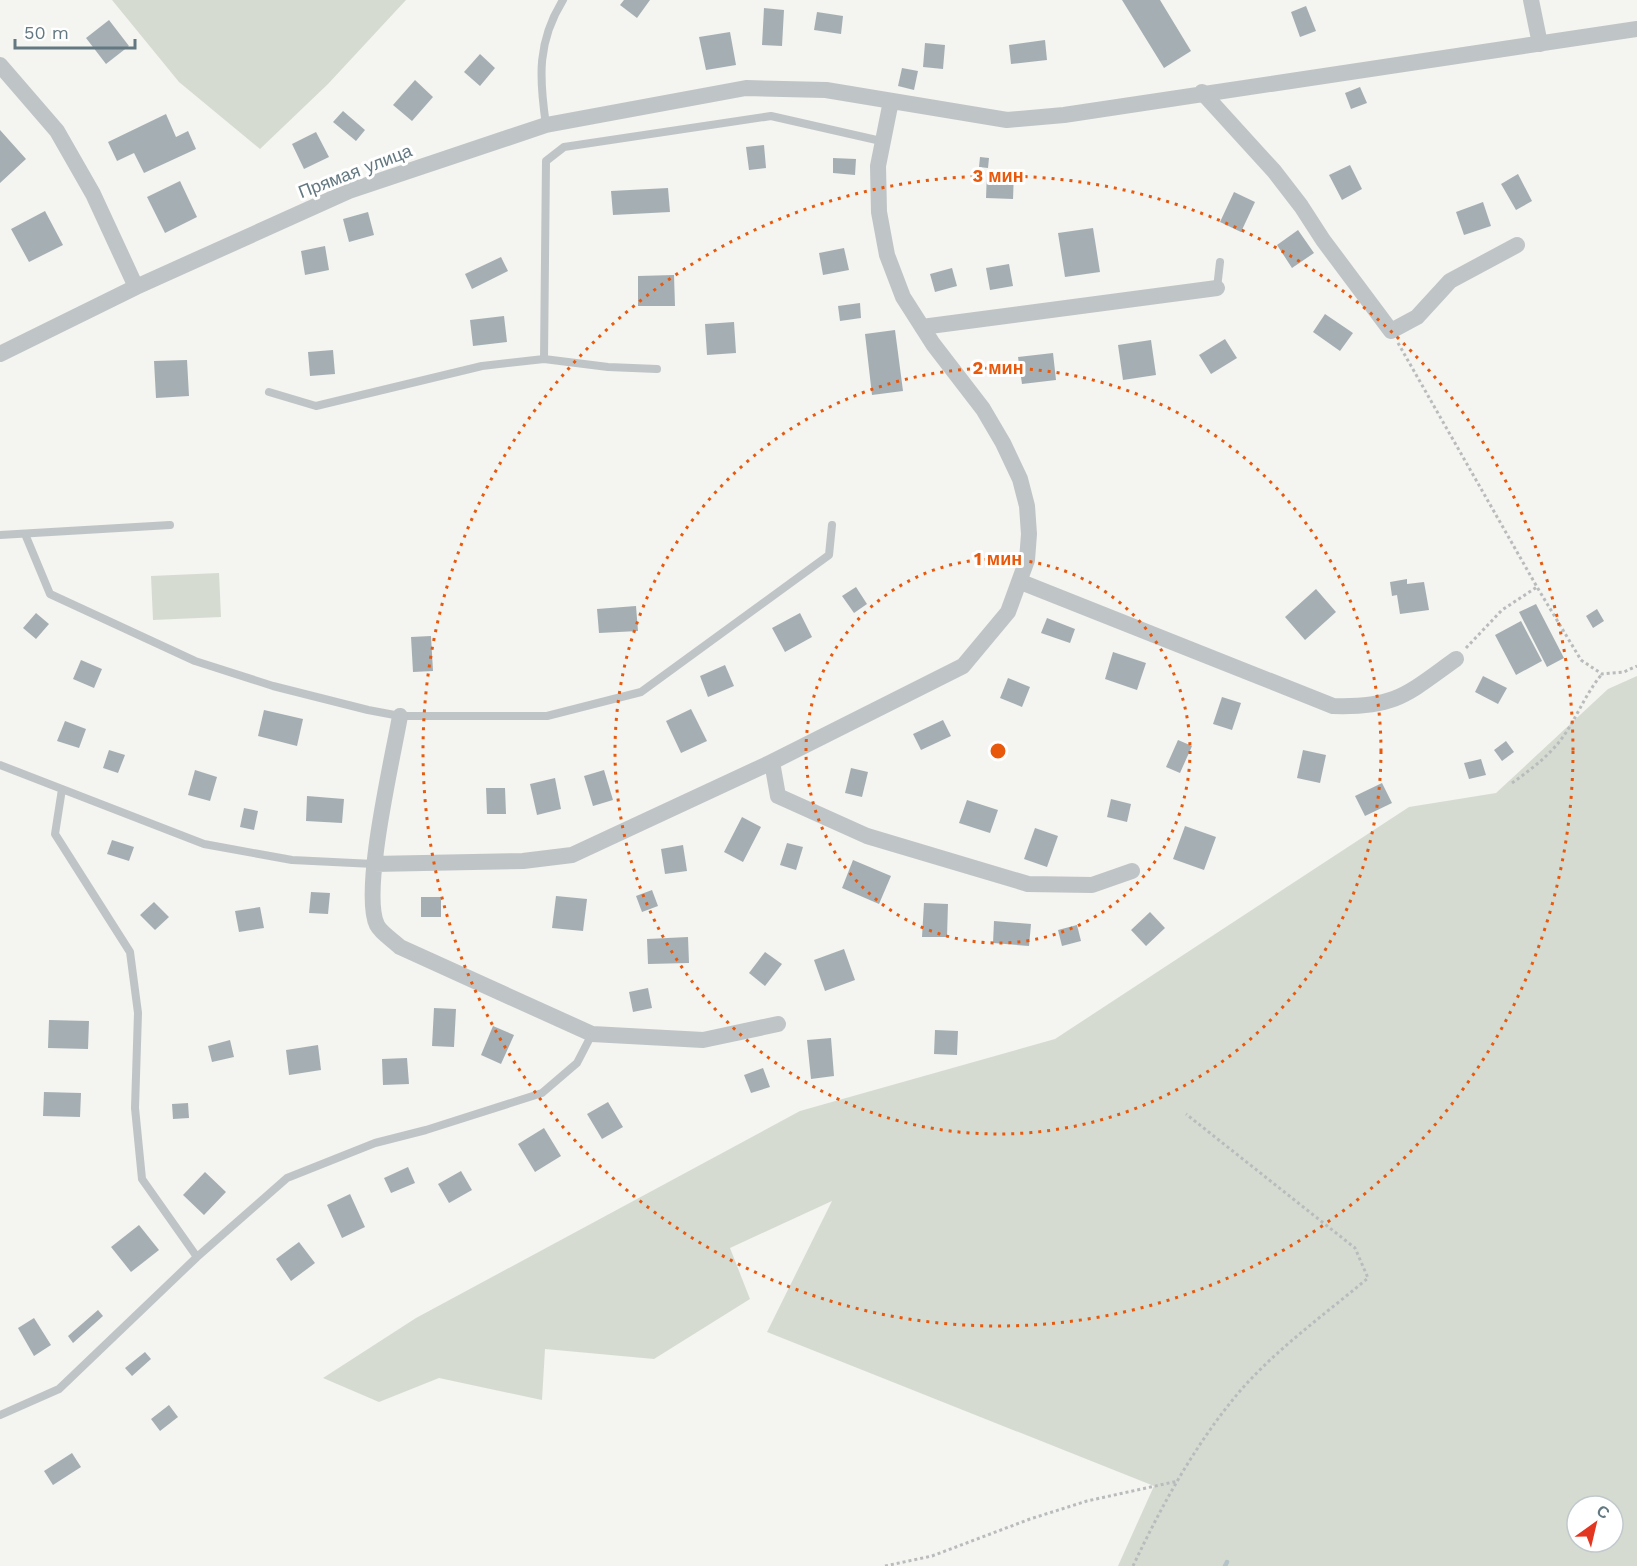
<svg xmlns="http://www.w3.org/2000/svg" width="1637" height="1566" font-family="'Work Sans',sans-serif">
	<style>
		.green { fill: #d6dbd1; fill-rule: evenodd }
		.lines { fill: none; stroke-linecap: round; stroke-linejoin: round }
		.stream { stroke: #b4c4c6; stroke-width: 4.5 }
		.building { fill: #a5afb3 }
		.path { stroke: #b9bcbd; stroke-width: 3; stroke-dasharray: 3 3; stroke-linecap: butt }
		.lane { stroke: #bfc4c6; stroke-width: 8 }
		.street { stroke: #bfc4c6; stroke-width: 16 }
		.ring { fill: none; stroke: #e8590c; stroke-width: 3; stroke-dasharray: 3 6 }
		.labels { text-anchor: middle; dominant-baseline: central; stroke-width: 6; stroke-linejoin: round; paint-order: stroke }
		.street-label { font-size: 18px; fill: #637881; stroke: #fff }
		.centre { fill: #e8590c; stroke: #fff; stroke-width: 3 }
		.ring-label { font-size: 18px; text-anchor: middle; font-weight: bold; fill: #e8590c; stroke: #fff; stroke-width: 6; stroke-linejoin: round; paint-order: stroke }
	</style>
	<rect width="100%" height="100%" fill="#f4f4f0"/>
	<path class="green" d="M 112,0 L 406,0 L 328,84 L 260,149 L 179,82 Z
		M 219,573 L 221,617 L 153,620 L 151,576 Z
		M 1637,676 L 1637,1566 L 1118,1566 L 1154,1486 L 767,1332 L 832,1201 L 730,1248 L 750,1299 L 654,1359 L 545,1349 L 542,1400 L 439,1378 L 379,1402 L 323,1378 L 416,1318 L 800,1111 L 1055,1039 L 1409,807 L 1496,793 L 1608,689 ZM 1577,1506 L 1613,1506 L 1613,1542 L 1577,1542 Z"/>
	<g class="lines">
		<path class="stream" d="M 1225,1566 L 1227,1562"/>
	</g>
	<path class="building" d="M 624,0 L 650,0 L 637,18 L 620,5 Z
		M 1122,0 L 1160,0 L 1191,51 L 1164,68 Z
		M 1306,6 L 1316,31 L 1300,37 L 1291,12 Z
		M 764,8 L 784,10 L 782,46 L 762,45 Z
		M 817,12 L 843,16 L 841,34 L 814,30 Z
		M 109,20 L 129,46 L 106,64 L 86,38 Z
		M 730,32 L 736,65 L 706,70 L 699,37 Z
		M 1045,40 L 1047,60 L 1011,64 L 1009,45 Z
		M 925,43 L 945,45 L 943,69 L 923,67 Z
		M 480,54 L 495,68 L 480,86 L 464,72 Z
		M 902,68 L 918,71 L 914,90 L 898,86 Z
		M 415,80 L 433,97 L 412,121 L 393,105 Z
		M 1360,87 L 1367,103 L 1351,109 L 1345,93 Z
		M 343,111 L 365,130 L 356,141 L 333,122 Z
		M 166,114 L 176,137 L 188,131 L 196,149 L 144,173 L 134,153 L 117,161 L 108,142 Z
		M 0,130 L 26,159 L 0,183 Z
		M 316,132 L 329,157 L 304,169 L 292,144 Z
		M 764,145 L 766,168 L 749,170 L 746,147 Z
		M 980,157 L 989,158 L 988,168 L 979,167 Z
		M 833,158 L 856,159 L 855,175 L 833,173 Z
		M 1350,165 L 1362,189 L 1342,200 L 1329,175 Z
		M 987,171 L 1014,172 L 1013,199 L 986,198 Z
		M 1518,174 L 1532,201 L 1516,210 L 1501,184 Z
		M 180,181 L 197,217 L 165,233 L 147,197 Z
		M 668,188 L 670,212 L 613,215 L 611,191 Z
		M 1234,192 L 1255,202 L 1241,232 L 1220,222 Z
		M 1483,202 L 1491,226 L 1464,235 L 1456,212 Z
		M 45,211 L 63,245 L 29,262 L 11,229 Z
		M 368,212 L 374,235 L 349,242 L 343,219 Z
		M 1093,228 L 1100,272 L 1065,277 L 1058,233 Z
		M 1298,230 L 1314,253 L 1292,268 L 1277,245 Z
		M 325,246 L 329,270 L 305,275 L 301,251 Z
		M 844,248 L 849,270 L 823,275 L 819,253 Z
		M 501,257 L 508,271 L 472,289 L 465,274 Z
		M 1009,264 L 1013,286 L 990,290 L 986,268 Z
		M 952,268 L 957,286 L 935,292 L 930,274 Z
		M 674,275 L 675,306 L 638,306 L 638,276 Z
		M 860,303 L 861,318 L 840,321 L 838,306 Z
		M 1325,314 L 1353,333 L 1340,351 L 1313,332 Z
		M 504,316 L 507,342 L 473,346 L 470,320 Z
		M 734,322 L 736,353 L 707,355 L 705,324 Z
		M 895,330 L 903,391 L 872,395 L 865,334 Z
		M 1225,339 L 1237,358 L 1211,374 L 1199,355 Z
		M 1151,340 L 1156,375 L 1123,380 L 1118,345 Z
		M 333,350 L 335,374 L 310,376 L 308,352 Z
		M 1053,353 L 1056,380 L 1022,384 L 1018,357 Z
		M 187,360 L 189,396 L 156,398 L 154,361 Z
		M 1407,579 L 1407,584 L 1424,582 L 1429,610 L 1400,614 L 1397,595 L 1392,596 L 1390,582 Z
		M 856,587 L 867,604 L 854,613 L 842,596 Z
		M 1316,589 L 1336,612 L 1305,640 L 1285,617 Z
		M 1536,604 L 1564,658 L 1547,667 L 1519,612 Z
		M 636,606 L 638,631 L 599,633 L 597,609 Z
		M 1597,609 L 1604,621 L 1593,628 L 1586,616 Z
		M 36,613 L 49,624 L 36,639 L 23,628 Z
		M 800,613 L 812,637 L 785,652 L 772,628 Z
		M 1047,618 L 1075,629 L 1070,643 L 1041,633 Z
		M 1521,621 L 1542,661 L 1516,675 L 1495,635 Z
		M 431,636 L 433,671 L 413,672 L 411,637 Z
		M 1113,652 L 1146,663 L 1137,690 L 1105,679 Z
		M 81,660 L 102,669 L 94,688 L 73,679 Z
		M 725,665 L 734,686 L 708,697 L 700,676 Z
		M 1483,676 L 1507,688 L 1498,704 L 1475,692 Z
		M 1008,678 L 1030,687 L 1022,707 L 1000,698 Z
		M 1222,697 L 1241,703 L 1232,730 L 1213,724 Z
		M 691,709 L 707,741 L 681,753 L 666,721 Z
		M 264,710 L 303,719 L 297,746 L 258,736 Z
		M 943,720 L 951,736 L 921,750 L 913,734 Z
		M 65,721 L 86,729 L 79,748 L 57,741 Z
		M 1178,740 L 1192,746 L 1180,773 L 1166,767 Z
		M 1506,741 L 1514,752 L 1502,761 L 1494,750 Z
		M 109,750 L 125,755 L 118,773 L 103,768 Z
		M 1303,750 L 1326,755 L 1320,783 L 1297,778 Z
		M 1481,759 L 1486,775 L 1469,779 L 1464,763 Z
		M 851,768 L 868,772 L 862,797 L 845,793 Z
		M 195,770 L 217,777 L 210,801 L 188,795 Z
		M 604,770 L 613,800 L 593,806 L 584,776 Z
		M 555,778 L 561,809 L 537,815 L 530,784 Z
		M 1382,783 L 1392,803 L 1365,816 L 1355,796 Z
		M 486,788 L 505,788 L 506,814 L 487,814 Z
		M 307,796 L 344,799 L 342,823 L 306,821 Z
		M 1111,799 L 1131,804 L 1127,822 L 1107,817 Z
		M 967,800 L 998,810 L 990,833 L 959,823 Z
		M 244,808 L 258,811 L 254,830 L 240,827 Z
		M 742,817 L 761,827 L 743,862 L 724,852 Z
		M 1185,826 L 1216,837 L 1204,870 L 1173,859 Z
		M 1035,828 L 1058,836 L 1047,867 L 1024,859 Z
		M 112,840 L 134,847 L 129,861 L 107,854 Z
		M 787,843 L 803,847 L 796,870 L 780,865 Z
		M 683,845 L 687,871 L 665,874 L 661,849 Z
		M 853,860 L 891,876 L 879,904 L 842,888 Z
		M 652,890 L 658,906 L 642,912 L 636,896 Z
		M 311,892 L 330,893 L 328,914 L 309,913 Z
		M 556,896 L 587,899 L 583,931 L 552,928 Z
		M 421,897 L 441,897 L 441,917 L 421,917 Z
		M 154,902 L 169,917 L 155,930 L 140,915 Z
		M 924,903 L 948,904 L 947,937 L 922,937 Z
		M 260,907 L 264,928 L 239,932 L 235,911 Z
		M 1150,912 L 1165,928 L 1146,946 L 1131,930 Z
		M 994,921 L 1031,924 L 1029,946 L 993,943 Z
		M 1077,925 L 1081,941 L 1062,946 L 1058,930 Z
		M 688,937 L 689,963 L 648,964 L 647,939 Z
		M 844,949 L 855,980 L 825,991 L 814,960 Z
		M 765,952 L 782,964 L 765,986 L 749,973 Z
		M 648,988 L 652,1008 L 633,1012 L 629,992 Z
		M 434,1008 L 456,1009 L 454,1047 L 432,1046 Z
		M 49,1020 L 89,1021 L 88,1049 L 48,1048 Z
		M 493,1026 L 514,1035 L 501,1064 L 481,1055 Z
		M 935,1030 L 958,1031 L 957,1055 L 934,1054 Z
		M 831,1038 L 834,1076 L 811,1079 L 807,1040 Z
		M 230,1040 L 234,1057 L 212,1062 L 208,1046 Z
		M 318,1045 L 321,1070 L 289,1075 L 286,1050 Z
		M 407,1058 L 409,1084 L 383,1085 L 382,1059 Z
		M 763,1068 L 770,1087 L 751,1093 L 744,1075 Z
		M 44,1092 L 81,1093 L 80,1117 L 43,1116 Z
		M 608,1102 L 623,1127 L 602,1139 L 587,1114 Z
		M 188,1103 L 189,1118 L 173,1119 L 172,1104 Z
		M 544,1128 L 561,1156 L 535,1172 L 518,1144 Z
		M 408,1167 L 415,1183 L 391,1193 L 384,1178 Z
		M 461,1171 L 472,1190 L 449,1203 L 438,1184 Z
		M 205,1172 L 226,1192 L 204,1215 L 183,1195 Z
		M 350,1194 L 365,1227 L 342,1238 L 327,1205 Z
		M 139,1225 L 159,1250 L 131,1272 L 111,1247 Z
		M 299,1242 L 315,1263 L 291,1281 L 276,1259 Z
		M 98,1310 L 103,1316 L 73,1343 L 68,1336 Z
		M 34,1318 L 51,1345 L 34,1356 L 18,1328 Z
		M 145,1352 L 151,1359 L 132,1376 L 125,1368 Z
		M 169,1405 L 178,1417 L 160,1431 L 151,1419 Z
		M 72,1453 L 81,1467 L 53,1485 L 44,1471 Z"/>
	<g class="lines">
		<path class="path" d="M 1398,343 L 1537,587 L 1581,660 L 1602,674 L 1624,672 L 1637,666
			M 1466,648 L 1502,610 L 1537,587
			M 1512,783 C 1533,768 1553,753 1567,731 C 1579,712 1587,692 1602,674
			M 885,1566 L 932,1556 L 1030,1519 L 1087,1501 L 1178,1481
			M 1133,1566 C 1161,1507 1193,1448 1235,1397 C 1272,1352 1323,1316 1368,1278 L 1355,1248 L 1186,1114"/>
		<path class="lane" d="M 546,125 C 539,77 537,42 563,0
			M 1217,288 L 1220,262
			M 544,359 L 608,367 L 657,369
			M 269,392 L 316,406 L 482,366 L 544,359 L 546,161 L 564,147 L 771,116 L 881,141
			M 25,534 L 50,594 L 195,661 L 273,686 L 368,710 L 400,716 L 547,716 L 641,692 L 829,555 L 832,525
			M 0,535 L 170,525
			M 0,765 L 204,844 L 292,860 L 374,864
			M 62,789 L 55,834 L 130,952 L 138,1013 L 135,1108 L 142,1179 L 197,1257
			M 0,1415 L 59,1389 L 197,1257 L 287,1178 L 375,1143 L 426,1130 L 542,1093 L 577,1063 L 592,1034"/>
		<path class="street" d="M 1531,0 L 1540,44
			M 0,65 L 57,131 L 93,194 L 136,287
			M 1202,92 L 1274,171 L 1301,206 L 1323,240 L 1391,331 L 1417,317 L 1450,281 L 1517,245
			M 922,327 L 1217,288
			M 0,354 L 136,287 L 349,191 L 546,125 L 746,88 L 826,90 L 1007,120 L 1064,115 L 1637,29
			M 1021,582 L 1333,706 C 1396,708 1407,694 1456,659
			M 400,716 C 393,757 361,892 377,925 C 381,933 394,941 400,947 L 592,1034 L 703,1040 L 778,1024
			M 772,762 L 778,796 L 867,836 L 1028,884 L 1092,885 L 1132,871
			M 374,864 L 523,861 L 572,855 L 772,762 L 963,666 L 1008,612 L 1027,560 L 1029,534 L 1027,506 L 1020,479 L 1003,443 L 983,409 L 933,344 L 903,297 L 887,255 L 879,212 L 878,166 L 891,101"/>
	</g>
	<g class="ring">
		<circle cx="998" cy="751" r="192"/>
		<circle cx="998" cy="751" r="383"/>
		<circle cx="998" cy="751" r="575"/>
	</g>
	<g class="labels">
		<g class="street-label">
			<text transform="translate(355 171) rotate(-21)">Прямая улица</text>
		</g>
	</g>
	<circle cx="998" cy="751" r="9" class="centre"/>
	<g class="ring-label">
		<text x="998" y="182">3 мин</text>
		<text x="998" y="374">2 мин</text>
		<text x="998" y="565">1 мин</text>
	</g>
	<g transform="translate(1595 1524) rotate(34)"><circle r="28" fill="#ffffff" stroke="#c1c9cd" stroke-width="1.5"/>
	<path d="M0-4.5L10 22L0 15L-10 22Z" fill="#e33621"/>
	<text y="-9" font-size="16" font-weight="bold" text-anchor="middle" fill="#637881">С</text>
	</g>
	<path d="M15 39v9h120v-9" fill="none" stroke="#637881" stroke-width="3"/>
	<text x="24" y="39" font-size="18" fill="#637881" stroke="#ffffff" stroke-width="4.5" paint-order="stroke">50 m</text>
</svg>
